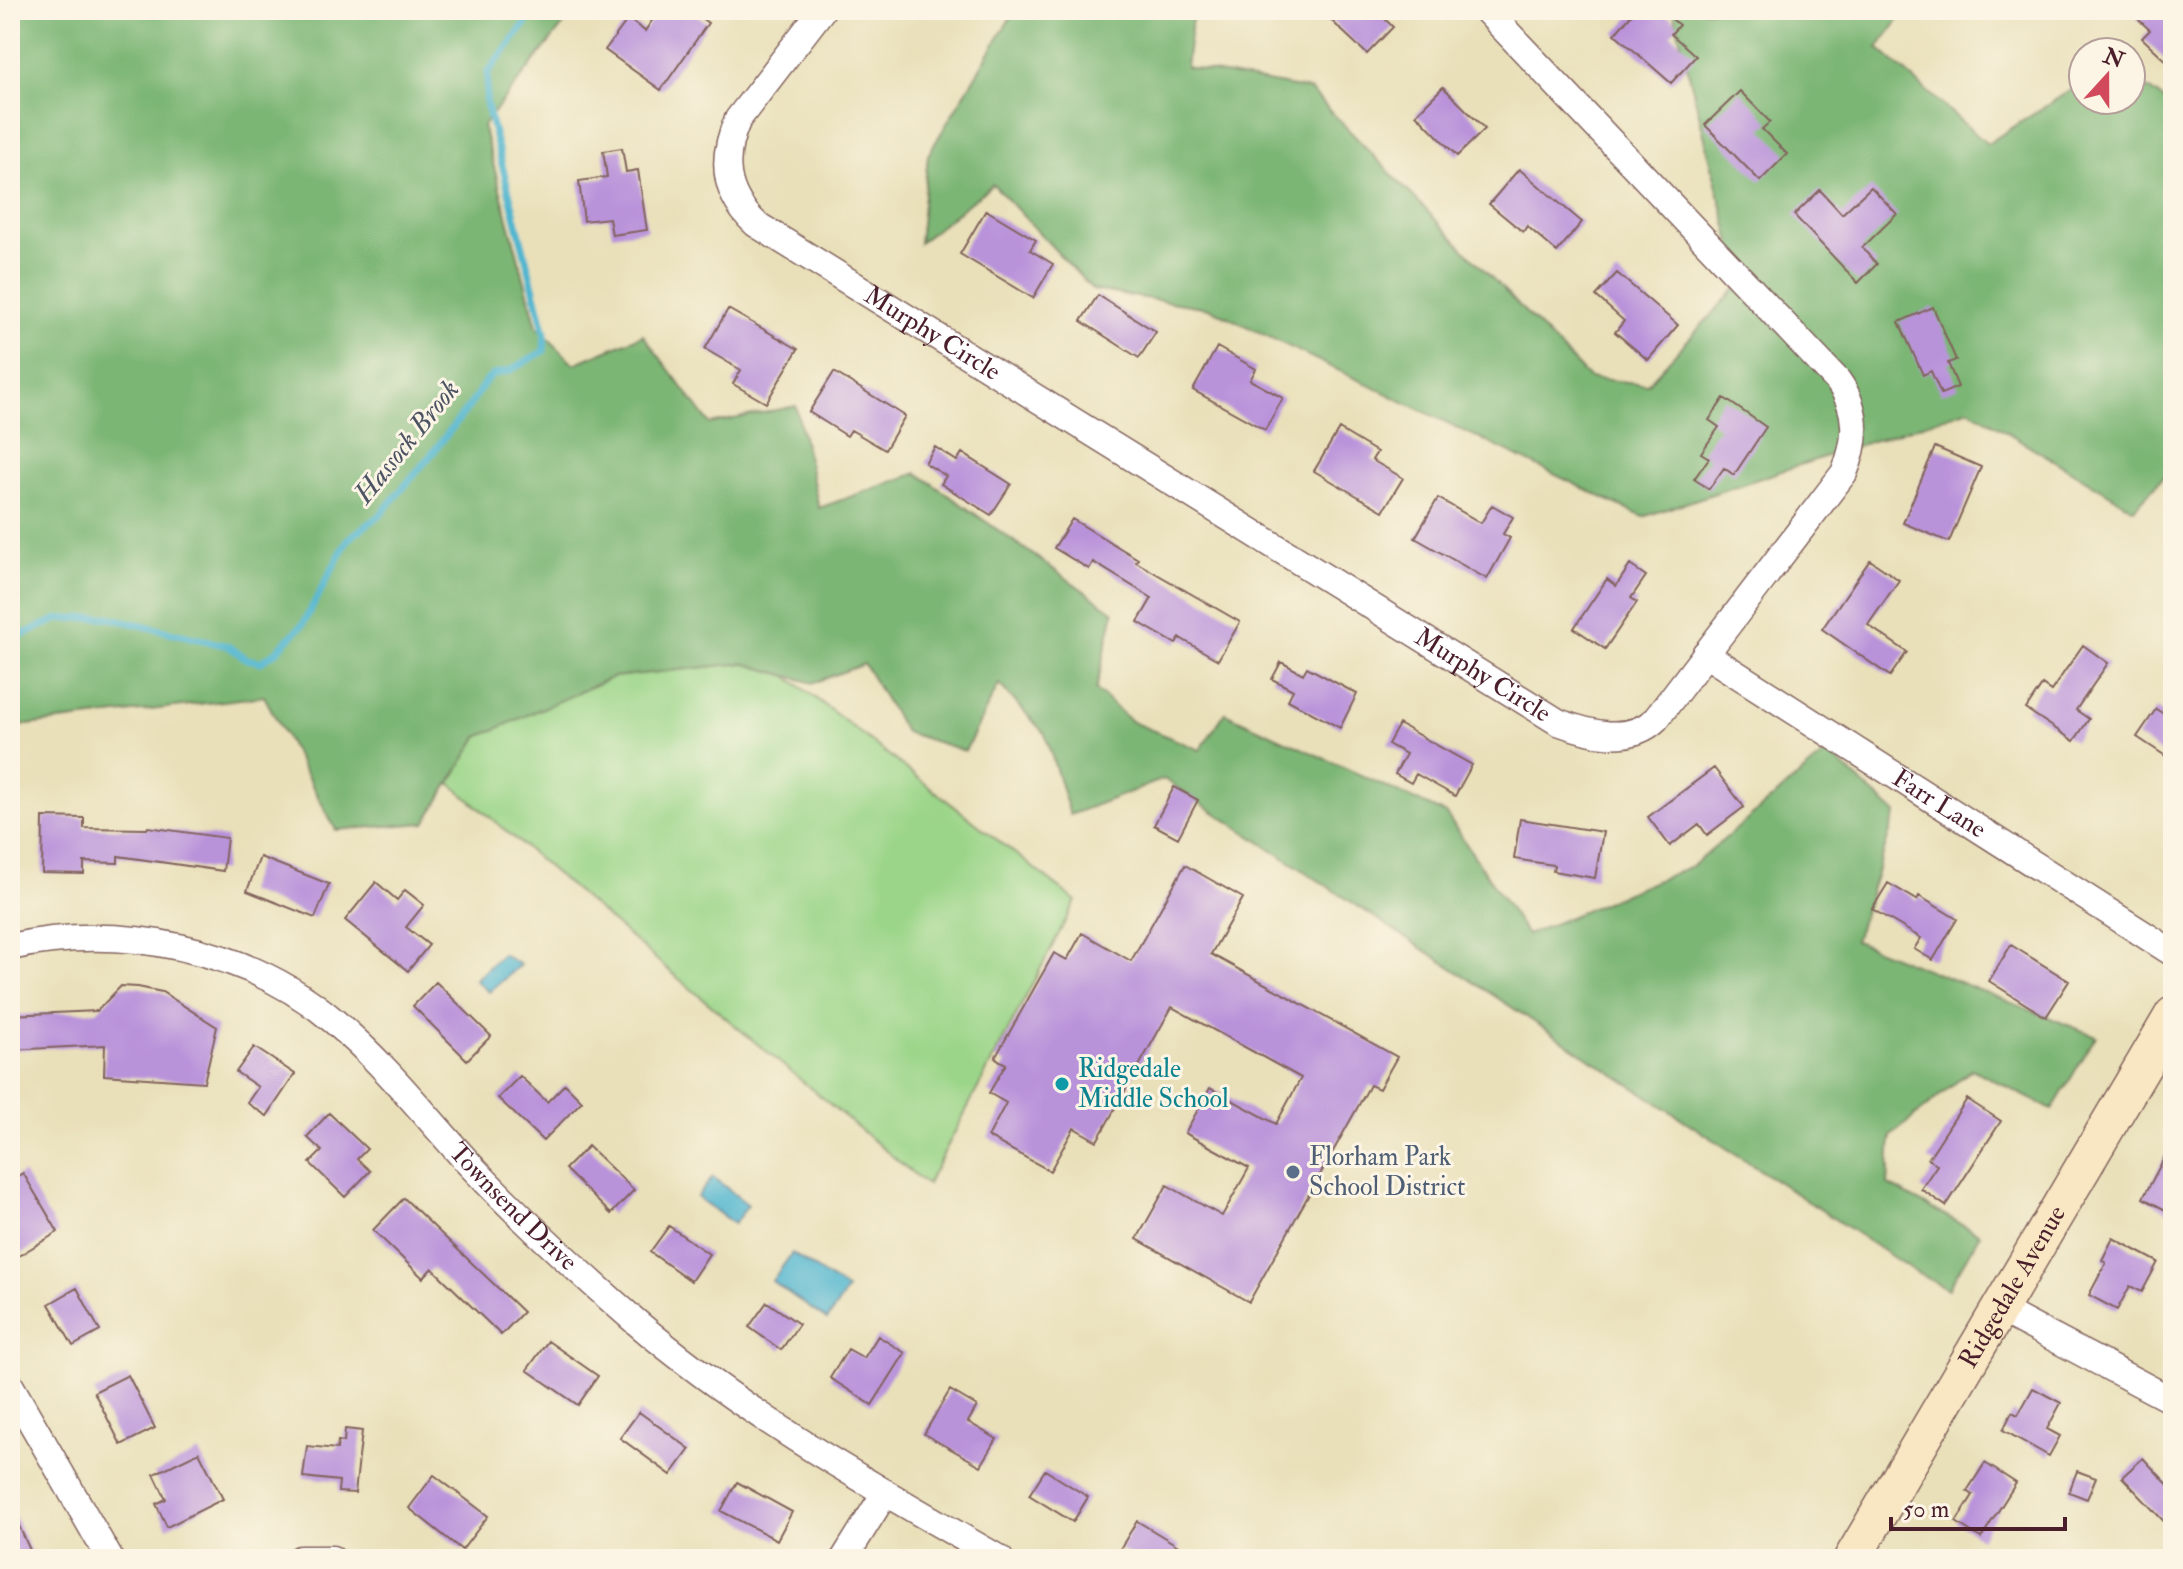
<svg xmlns="http://www.w3.org/2000/svg" width="2183" height="1569" font-family="'IM FELL Double Pica',serif">
	<style>
		.green { fill: #9bd589; stroke: #727a5a; stroke-width: 2 }
		.forest { fill: #7cb675; stroke: #636a50; stroke-width: 2 }
		.water { fill: #50b5cf; stroke: #4d6a7d; stroke-width: 2 }
		.lines { fill: none; stroke-linecap: round; stroke-linejoin: round }
		.stream { stroke: #50b5cf; stroke-width: 7 }
		.building { fill: #b993da }
		.street-casing { stroke: #82635d; stroke-width: 29 }
		.secondary-casing { stroke: #82635d; stroke-width: 39 }
		.street { stroke: #fff; stroke-width: 26 }
		.secondary { stroke: #f9e7c3; stroke-width: 36 }
		.culture-dot { fill: #0f9aa8; stroke: #fcf5e5; stroke-width: 3 }
		.service-dot { fill: #5c6f8a; stroke: #fcf5e5; stroke-width: 3 }
		.labels { text-anchor: middle; dominant-baseline: central; stroke-width: 6; stroke-linejoin: round; paint-order: stroke }
		.street-label { font-size: 26px; fill: #4a1f2b; stroke: #fcf5e5 }
		.culture-label { font-size: 26px; fill: #0d838f; stroke: #fcf5e5; text-anchor: start }
		.service-label { font-size: 26px; fill: #4e5e75; stroke: #fcf5e5; text-anchor: start }
		.water-label { font-size: 28px; font-style: italic; fill: #4c5464; stroke: #fcf5e5 }
	</style>
	<rect width="100%" height="100%" fill="#fcf5e5"/>
	<filter id="ink" filterUnits="userSpaceOnUse"><feTurbulence type="fractalNoise" baseFrequency=".0125" numOctaves="2"/><feDisplacementMap in="SourceGraphic" scale="16" xChannelSelector="R" yChannelSelector="G"/><feConvolveMatrix kernelMatrix="1 2 1 2 8 2 1 2 1" color-interpolation-filters="sRGB"/></filter>
	<filter id="wash" filterUnits="userSpaceOnUse"><feTurbulence type="fractalNoise" baseFrequency=".006" numOctaves="4" result="noise"/><feDisplacementMap in="SourceGraphic" scale="32" xChannelSelector="R" yChannelSelector="G"/><feGaussianBlur stdDeviation="1.8" result="paint"/><feColorMatrix in="noise" values="0 0 0 0 0 0 0 0 0 0 0 0 0 0 0 0 0 1.4 0 .05"/><feComposite in="paint" operator="in"/></filter>
	<g filter="url(#wash)">
		<rect width="100%" height="100%" fill="#e9e0ba"/>
		<path class="green" d="M 743,663 L 787,676 L 1076,901 L 927,1185 L 672,973 L 450,783 L 478,737 L 613,677 Z"/>
		<path class="forest" d="M 10,10 L 575,10 L 483,126 L 537,327 L 574,364 L 643,335 L 710,424 L 796,406 L 819,508 L 917,473 L 1114,612 L 1096,690 L 1132,722 L 1200,750 L 1225,713 L 1446,814 L 1527,935 L 1694,865 L 1827,752 L 1896,813 L 1855,941 L 2096,1036 L 2052,1110 L 1972,1069 L 1891,1136 L 1888,1185 L 1980,1234 L 1948,1289 L 1920,1275 L 1164,779 L 1070,815 L 1045,734 L 999,684 L 965,751 L 905,732 L 864,664 L 813,683 L 743,663 L 613,677 L 478,737 L 425,823 L 336,830 L 264,696 L 10,727 Z
			M 1015,10 L 1193,10 L 1186,67 L 1310,90 L 1589,378 L 1647,384 L 1741,283 L 1673,10 L 1906,10 L 1878,48 L 1987,144 L 2083,82 L 2083,100 L 2131,100 L 2131,77 L 2173,106 L 2173,466 L 2134,509 L 1969,409 L 1643,517 L 1209,308 L 1093,290 L 993,184 L 919,243 L 928,155 Z"/>
		<path class="water" d="M 502,954 L 520,965 L 489,992 L 475,980 Z
			M 713,1177 L 748,1205 L 734,1224 L 697,1197 Z
			M 792,1253 L 847,1290 L 827,1320 L 772,1281 Z"/>
		<g class="lines">
			<path class="stream" d="M 10,640 L 58,619 L 107,617 L 228,646 L 247,659 L 261,662 L 277,651 L 303,624 L 348,539 L 380,515 L 431,455 L 473,401 L 484,383 L 493,375 L 509,371 L 544,351 L 545,333 L 486,102 L 488,72 L 536,10"/>
		</g>
		<g id="blocks">
			<path class="building" d="M 659,10 L 690,10 L 708,23 L 661,90 L 605,50 L 628,19 L 645,31 Z
				M 1320,10 L 1376,10 L 1393,27 L 1367,54 Z
				M 1635,10 L 1661,10 L 1679,25 L 1671,34 L 1696,56 L 1671,83 L 1615,34 Z
				M 2128,10 L 2173,10 L 2173,67 L 2142,38 L 2150,30 Z
				M 1443,87 L 1485,129 L 1457,156 L 1416,114 Z
				M 1740,91 L 1770,122 L 1762,129 L 1787,154 L 1760,181 L 1705,125 Z
				M 622,148 L 626,172 L 638,170 L 647,230 L 612,235 L 609,218 L 584,221 L 579,181 L 607,177 L 603,151 Z
				M 1519,169 L 1582,222 L 1557,252 L 1527,226 L 1523,232 L 1489,204 Z
				M 1871,187 L 1897,214 L 1862,248 L 1877,264 L 1858,283 L 1794,215 L 1820,190 L 1842,214 Z
				M 986,210 L 1036,240 L 1030,250 L 1053,264 L 1033,298 L 960,254 Z
				M 1617,273 L 1678,325 L 1648,360 L 1615,332 L 1624,321 L 1596,296 Z
				M 1098,295 L 1156,332 L 1139,358 L 1081,321 Z
				M 1933,307 L 1956,360 L 1948,363 L 1958,387 L 1941,394 L 1931,371 L 1923,375 L 1899,322 Z
				M 728,309 L 798,349 L 766,403 L 733,384 L 741,370 L 705,349 Z
				M 1217,347 L 1256,369 L 1250,380 L 1283,398 L 1265,430 L 1193,390 Z
				M 834,372 L 905,416 L 885,450 L 851,430 L 847,436 L 809,412 Z
				M 1724,398 L 1766,427 L 1734,475 L 1724,468 L 1709,489 L 1694,479 L 1709,458 L 1701,453 L 1719,427 L 1709,420 Z
				M 1339,429 L 1377,452 L 1372,460 L 1403,478 L 1383,511 L 1314,471 Z
				M 935,447 L 957,461 L 962,453 L 1011,484 L 991,515 L 941,484 L 946,476 L 925,463 Z
				M 1935,447 L 1981,467 L 1949,542 L 1903,523 Z
				M 1438,498 L 1481,523 L 1492,505 L 1513,517 L 1503,534 L 1510,538 L 1487,579 L 1415,538 Z
				M 1072,519 L 1138,559 L 1136,562 L 1240,622 L 1218,660 L 1180,638 L 1176,644 L 1138,622 L 1152,598 L 1093,562 L 1089,569 L 1054,548 Z
				M 1870,560 L 1899,580 L 1868,625 L 1907,652 L 1890,676 L 1822,629 Z
				M 1630,565 L 1646,576 L 1631,598 L 1637,602 L 1605,649 L 1574,628 L 1607,579 L 1616,586 Z
				M 2083,645 L 2108,663 L 2076,710 L 2089,719 L 2074,741 L 2026,709 L 2042,685 L 2051,691 Z
				M 1281,662 L 1303,674 L 1307,667 L 1357,694 L 1340,728 L 1288,700 L 1293,690 L 1272,679 Z
				M 2156,709 L 2173,720 L 2173,761 L 2137,737 Z
				M 1399,724 L 1472,765 L 1455,796 L 1416,774 L 1411,783 L 1395,774 L 1406,754 L 1388,744 Z
				M 1714,768 L 1744,807 L 1707,835 L 1699,824 L 1670,846 L 1648,817 Z
				M 1174,787 L 1198,800 L 1178,838 L 1154,825 Z
				M 43,817 L 84,818 L 84,828 L 147,829 L 148,827 L 227,838 L 223,871 L 118,856 L 118,863 L 84,862 L 84,874 L 42,873 Z
				M 1520,819 L 1603,832 L 1595,878 L 1553,871 L 1554,865 L 1514,859 Z
				M 260,857 L 329,884 L 315,918 L 247,891 Z
				M 1185,865 L 1243,898 L 1211,954 L 1397,1057 L 1379,1089 L 1370,1085 L 1249,1302 L 1137,1239 L 1167,1185 L 1222,1216 L 1249,1168 L 1185,1133 L 1210,1088 L 1276,1124 L 1301,1078 L 1172,1007 L 1097,1141 L 1074,1128 L 1050,1171 L 988,1137 L 1006,1103 L 989,1093 L 1006,1064 L 995,1058 L 1054,953 L 1067,960 L 1082,933 L 1131,961 Z
				M 376,882 L 397,900 L 405,890 L 424,905 L 406,927 L 429,945 L 408,971 L 345,920 Z
				M 1888,883 L 1917,900 L 1919,896 L 1957,919 L 1933,960 L 1914,949 L 1921,938 L 1872,909 Z
				M 2011,945 L 2069,981 L 2046,1017 L 1989,981 Z
				M 436,982 L 491,1036 L 467,1060 L 413,1006 Z
				M 121,986 L 138,987 L 162,992 L 217,1027 L 204,1082 L 104,1075 L 105,1045 L 10,1050 L 10,1015 L 97,1011 Z
				M 254,1047 L 295,1074 L 267,1116 L 247,1103 L 258,1087 L 236,1072 Z
				M 520,1076 L 547,1102 L 565,1084 L 582,1101 L 543,1141 L 498,1098 Z
				M 1967,1099 L 2001,1121 L 1946,1206 L 1921,1189 L 1937,1165 L 1928,1159 Z
				M 329,1113 L 367,1149 L 357,1159 L 370,1171 L 345,1197 L 310,1163 L 322,1151 L 307,1137 Z
				M 2173,1141 L 2173,1214 L 2143,1198 Z
				M 588,1146 L 634,1190 L 611,1214 L 565,1169 Z
				M 23,1173 L 58,1232 L 10,1261 L 10,1181 Z
				M 404,1198 L 523,1312 L 501,1335 L 432,1268 L 423,1278 L 373,1230 Z
				M 669,1226 L 709,1254 L 691,1281 L 650,1252 Z
				M 2113,1238 L 2158,1262 L 2142,1292 L 2130,1286 L 2117,1310 L 2089,1295 L 2106,1263 L 2102,1260 Z
				M 77,1288 L 100,1331 L 73,1346 L 49,1304 Z
				M 767,1302 L 799,1324 L 781,1350 L 749,1327 Z
				M 878,1336 L 905,1353 L 872,1405 L 830,1378 L 848,1349 L 864,1358 Z
				M 548,1341 L 598,1376 L 578,1405 L 527,1370 Z
				M 128,1375 L 155,1428 L 121,1445 L 94,1392 Z
				M 2033,1388 L 2061,1403 L 2047,1429 L 2060,1436 L 2049,1456 L 2003,1430 L 2012,1412 L 2018,1415 Z
				M 950,1390 L 977,1406 L 968,1422 L 997,1439 L 981,1466 L 924,1434 Z
				M 639,1412 L 690,1449 L 671,1475 L 620,1438 Z
				M 345,1429 L 362,1431 L 355,1493 L 338,1492 L 339,1481 L 303,1477 L 307,1446 L 337,1449 L 338,1441 L 344,1442 Z
				M 199,1452 L 223,1499 L 167,1527 L 156,1504 L 166,1499 L 154,1474 Z
				M 2143,1458 L 2173,1490 L 2173,1531 L 2122,1477 Z
				M 1985,1463 L 2016,1483 L 1981,1538 L 1956,1522 L 1973,1495 L 1967,1491 Z
				M 1045,1470 L 1088,1497 L 1073,1522 L 1029,1495 Z
				M 2077,1471 L 2096,1478 L 2087,1499 L 2069,1492 Z
				M 434,1475 L 488,1516 L 462,1550 L 409,1508 Z
				M 737,1482 L 792,1512 L 777,1540 L 721,1511 Z
				M 10,1506 L 34,1559 L 10,1559 Z
				M 1137,1521 L 1180,1547 L 1172,1559 L 1136,1559 L 1120,1549 Z"/>
		</g>
	</g>
	<g filter="url(#ink)">
		<use href="#blocks" fill-opacity="0" stroke="#82635d" stroke-width="2"/>
		<g class="lines">
			<defs>
				<g id="street">
					<path id="s1" d="M 822,10 L 738,119 C 720,159 724,194 756,224 L 1558,722 C 1588,733 1629,745 1656,719 L 1844,473 C 1858,440 1859,410 1838,381 L 1486,10"/>
					<path id="s2" d="M 1705,654 L 2173,953"/>
					<path id="s3" d="M 10,947 C 120,923 248,947 335,1022 C 386,1065 427,1118 472,1167 C 523,1221 579,1272 635,1321 C 747,1417 873,1486 1000,1559"/>
					<path d="M 1999,1309 L 2173,1401"/>
					<path d="M 10,1385 L 110,1559"/>
					<path d="M 300,1559 L 332,1559"/>
					<path d="M 844,1559 L 885,1493"/>
				</g>
				<g id="secondary">
					<path id="s4" d="M 1852,1559 L 2173,1015"/>
				</g>
			</defs>
			<use href="#street" class="street-casing"/>
			<use href="#secondary" class="secondary-casing"/>
			<use href="#street" class="street"/>
			<use href="#secondary" class="secondary"/>
		</g>
	</g>
	<circle class="culture-dot" cx="1062" cy="1084" r="8"/>
	<circle class="service-dot" cx="1293" cy="1172" r="8"/>
	<g class="labels">
		<g class="street-label">
			<text stroke="none"><textPath href="#s1" startOffset="460">Murphy Circle</textPath></text>
			<text stroke="none"><textPath href="#s1" startOffset="1108">Murphy Circle</textPath></text>
			<text stroke="none"><textPath href="#s2" startOffset="278">Farr Lane</textPath></text>
			<text stroke="none"><textPath href="#s3" startOffset="602">Townsend Drive</textPath></text>
			<text stroke="none"><textPath href="#s4" startOffset="316">Ridgedale Avenue</textPath></text>
		</g>
		<g class="culture-label">
			<text x="1078" y="1069">Ridgedale<tspan x="1078" dy="30">Middle School</tspan></text>
		</g>
		<g class="service-label">
			<text x="1309" y="1157">Florham Park<tspan x="1309" dy="30">School District</tspan></text>
		</g>
		<g class="water-label">
			<text transform="translate(407 442) rotate(-51)">Hassock Brook</text>
		</g>
	</g>
	<rect width="2183" height="1569" fill="none" stroke="#fcf5e5" stroke-width="40"/>
	<g transform="translate(2107 76) rotate(21)"><circle r="38" fill="#fcf5e5" stroke="#b59f9b" stroke-width="2"/>
	<path d="M0-6L14 30L0 20L-14 30Z" fill="#d1495b"/>
	<text y="-12" font-size="22" font-weight="bold" text-anchor="middle" fill="#4a1f2b">N</text>
	</g>
	<path d="M1891 1517v12h174v-12" fill="none" stroke="#4a1f2b" stroke-width="4"/>
	<text x="1903" y="1517" font-size="24" fill="#4a1f2b" stroke="#fcf5e5" stroke-width="6" paint-order="stroke">50 m</text>
</svg>
